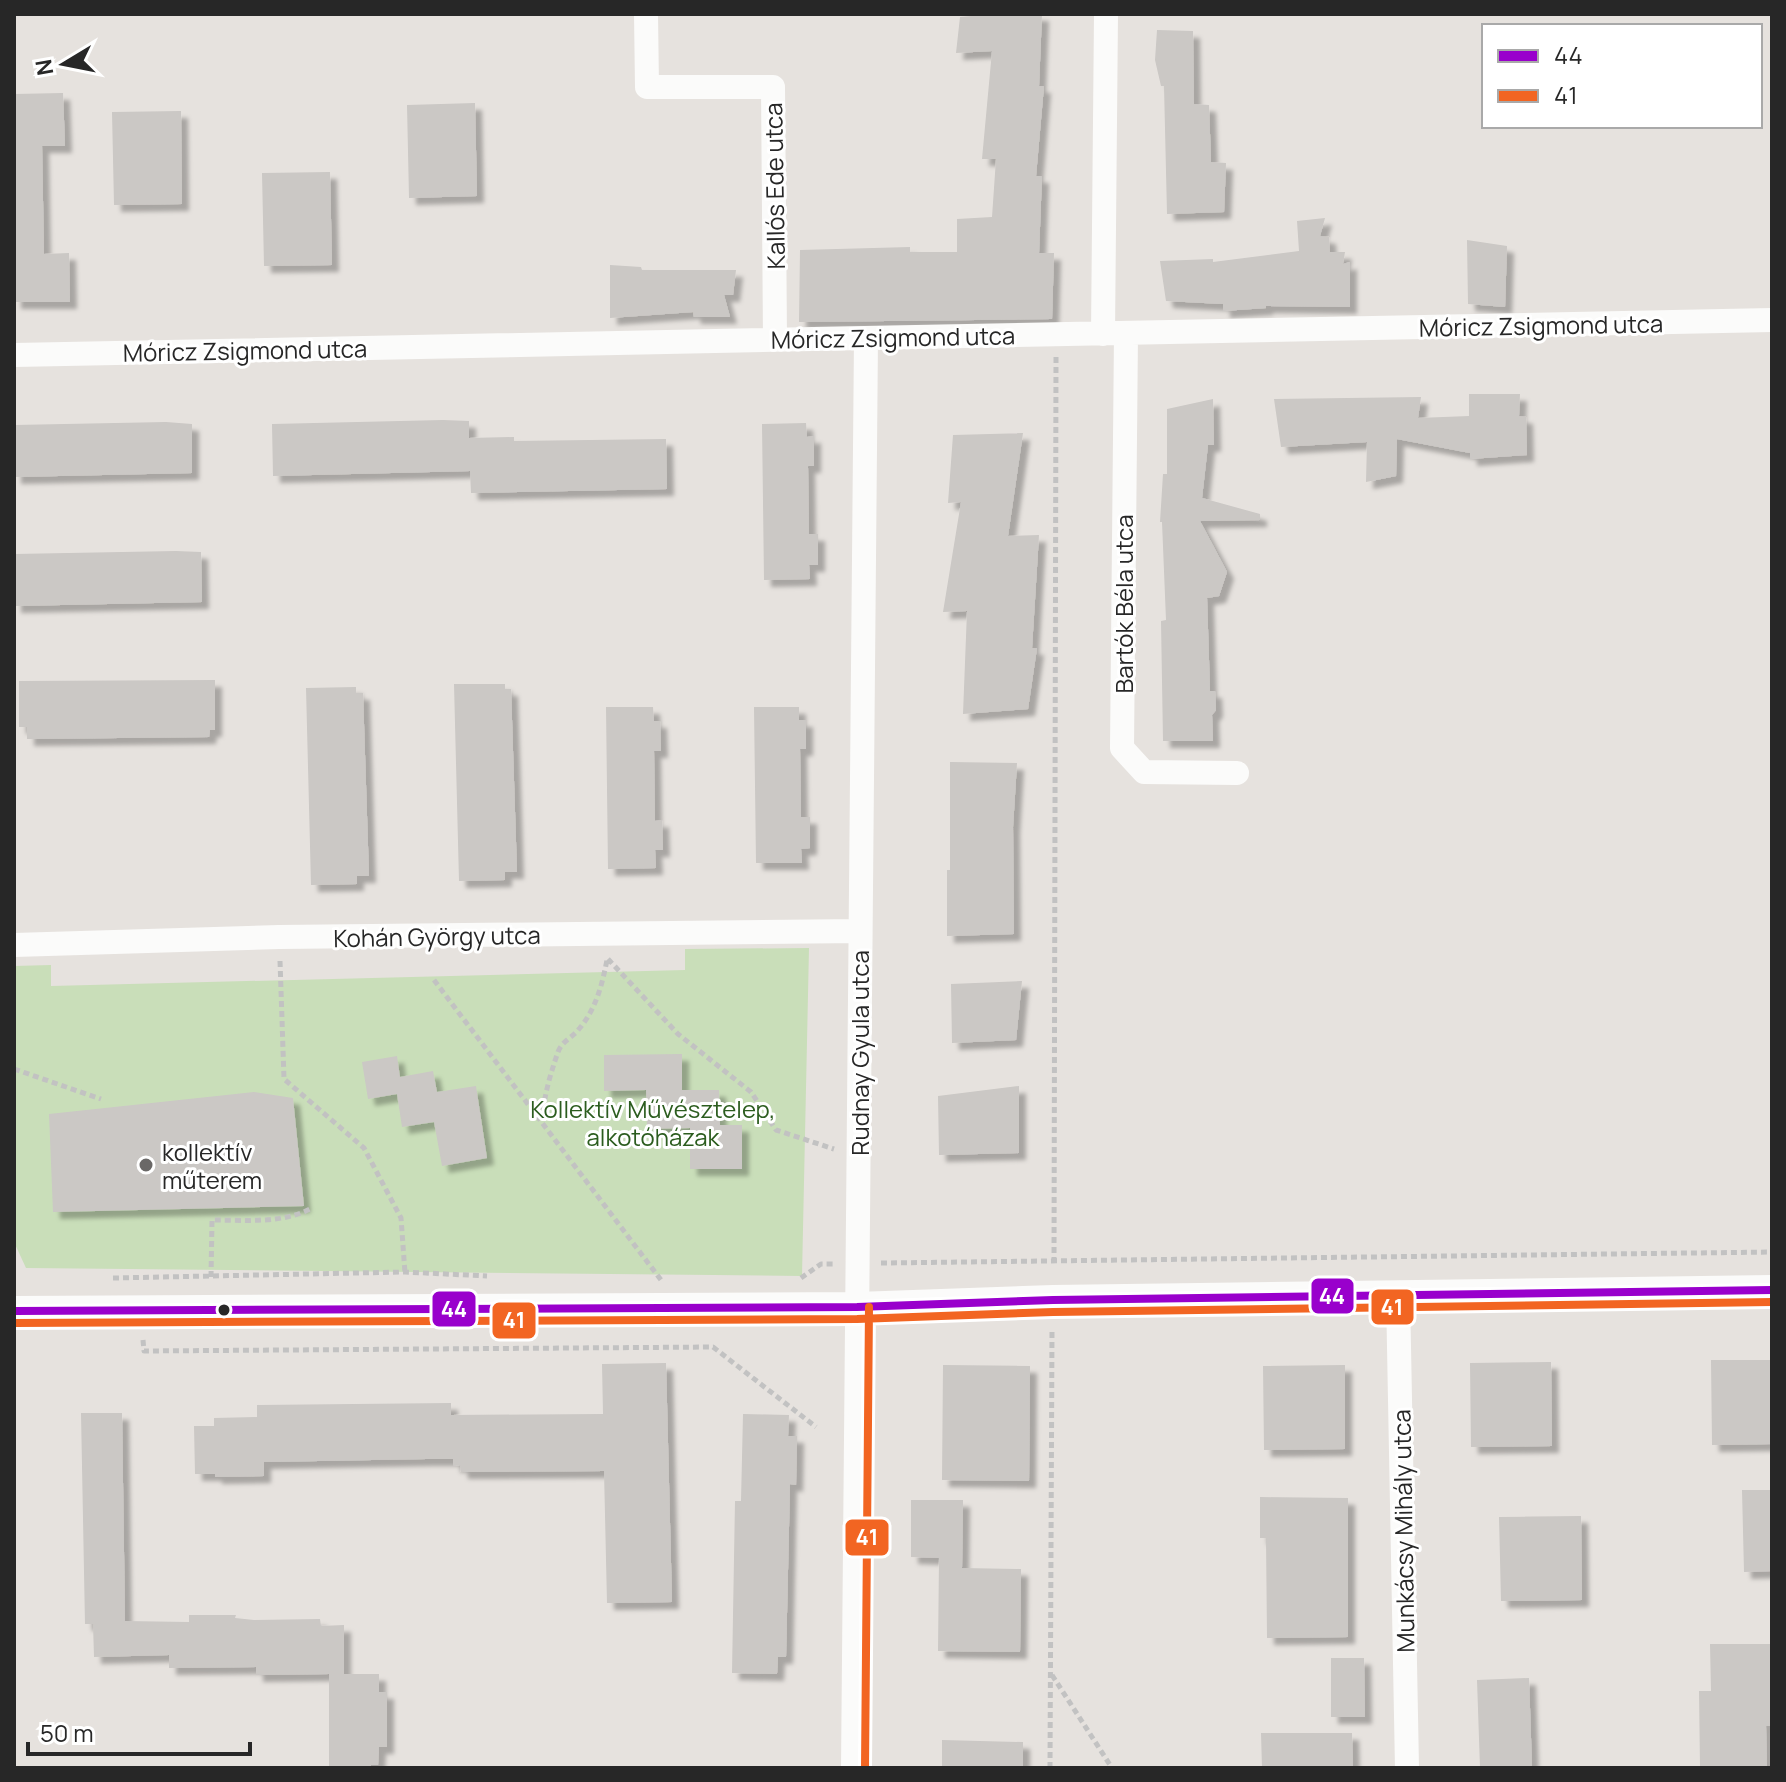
<svg xmlns="http://www.w3.org/2000/svg" width="1786" height="1782" font-family="Manrope,sans-serif">
	<style>
		.green { fill: #c9deb9 }
		.building { fill: #cbc8c5; filter: url(#shadow) }
		.lines { fill: none; stroke-linecap: round; stroke-linejoin: round }
		.path { stroke: #c2c2c2; stroke-width: 5; stroke-dasharray: 6 4; stroke-linecap: butt }
		.minor { stroke: #fbfbfa; stroke-width: 24 }
		.tertiary { stroke: #fbfbfa; stroke-width: 30 }
		.bus-1-casing { stroke: #fff; stroke-width: 14 }
		.bus-2-casing { stroke: #fff; stroke-width: 14 }
		.bus-1 { stroke: #90c; stroke-width: 8 }
		.bus-2 { stroke: #f26522; stroke-width: 8 }
		.poi-dot { fill: #6a6867; stroke: #fff; stroke-width: 3 }
		.bus-dot { fill: #272727; stroke: #fff; stroke-width: 3 }
		.labels { text-anchor: middle; dominant-baseline: central; stroke-width: 6; stroke-linejoin: round; paint-order: stroke }
		.street-label { font-size: 24px; fill: #272727; stroke: #fff }
		.park-label { font-size: 24px; fill: #2c5d1f; stroke: #fff }
		.poi-label { font-size: 24px; fill: #272727; stroke: #fff; text-anchor: start }
		.line-badge { stroke: #fff; stroke-width: 3 }
		.badge-label { font-size: 22px; text-anchor: middle; font-weight: bold; fill: #fff }
	</style>
	<defs>
		<filter id="shadow"><feDropShadow dx="7" dy="7" stdDeviation="2" flood-color="#0004"/></filter>
	</defs>
	<rect width="100%" height="100%" fill="#e6e2de"/>
	<path class="green" d="M 809,948 L 802,1276 L 26,1268 L 14,1242 L 14,966 L 51,965 L 51,986 L 685,970 L 685,949 Z"/>
	<path class="building" d="M 993,14 L 1042,14 L 1039,86 L 1044,86 L 1036,176 L 1042,176 L 1039,253 L 1054,253 L 1052,319 L 799,322 L 800,250 L 910,247 L 910,252 L 957,252 L 957,219 L 992,217 L 996,159 L 982,159 L 992,51 L 956,53 L 960,17 Z
		M 1157,30 L 1193,31 L 1194,104 L 1209,105 L 1211,162 L 1226,163 L 1224,212 L 1167,214 L 1164,86 L 1161,86 L 1155,60 Z
		M 63,93 L 65,146 L 42,146 L 44,254 L 69,253 L 70,302 L 14,302 L 14,94 Z
		M 475,103 L 477,196 L 409,198 L 407,105 Z
		M 181,111 L 182,204 L 114,205 L 112,112 Z
		M 330,172 L 332,265 L 264,266 L 262,173 Z
		M 1325,218 L 1320,236 L 1329,237 L 1330,252 L 1345,252 L 1343,264 L 1350,262 L 1350,307 L 1266,306 L 1266,308 L 1223,311 L 1223,304 L 1166,301 L 1160,261 L 1213,259 L 1213,262 L 1299,251 L 1297,221 Z
		M 1467,240 L 1507,246 L 1505,307 L 1468,304 Z
		M 610,265 L 641,267 L 642,270 L 736,270 L 733,295 L 724,295 L 730,317 L 694,317 L 693,312 L 610,318 Z
		M 1469,394 L 1520,394 L 1519,416 L 1526,417 L 1527,455 L 1470,459 L 1470,453 L 1397,439 L 1396,476 L 1366,482 L 1367,442 L 1281,447 L 1274,399 L 1421,397 L 1418,418 L 1469,416 Z
		M 1213,399 L 1214,445 L 1208,445 L 1202,498 L 1260,514 L 1260,520 L 1200,521 L 1227,572 L 1219,596 L 1207,598 L 1210,691 L 1215,691 L 1216,710 L 1212,715 L 1213,741 L 1163,741 L 1161,621 L 1166,620 L 1162,522 L 1160,522 L 1163,474 L 1167,474 L 1167,409 Z
		M 443,420 L 469,421 L 469,438 L 514,437 L 514,441 L 666,439 L 667,489 L 471,493 L 470,471 L 273,476 L 272,424 Z
		M 166,422 L 192,424 L 192,473 L 14,477 L 14,425 Z
		M 806,423 L 807,437 L 814,436 L 814,466 L 808,466 L 809,534 L 818,534 L 818,565 L 809,565 L 810,579 L 764,580 L 762,424 Z
		M 1023,433 L 1008,536 L 1039,535 L 1032,648 L 1037,648 L 1028,709 L 963,714 L 967,611 L 943,612 L 961,502 L 948,503 L 953,435 Z
		M 176,551 L 201,552 L 202,602 L 14,606 L 14,554 Z
		M 215,680 L 215,730 L 210,730 L 209,737 L 27,739 L 27,727 L 19,727 L 19,681 Z
		M 454,684 L 505,684 L 505,689 L 511,689 L 517,872 L 505,872 L 505,880 L 459,881 Z
		M 356,687 L 356,693 L 363,693 L 369,876 L 357,876 L 357,884 L 311,885 L 306,688 Z
		M 606,707 L 653,707 L 654,721 L 660,721 L 661,751 L 654,751 L 655,821 L 662,820 L 663,850 L 655,850 L 656,868 L 608,869 Z
		M 754,707 L 799,707 L 799,720 L 806,720 L 806,749 L 800,749 L 801,817 L 810,817 L 810,848 L 801,849 L 802,863 L 756,863 Z
		M 950,762 L 1017,763 L 1013,827 L 1014,934 L 947,936 L 947,870 L 950,870 Z
		M 1022,981 L 1016,1040 L 952,1043 L 951,984 Z
		M 682,1054 L 682,1090 L 719,1090 L 720,1125 L 742,1125 L 742,1169 L 690,1169 L 690,1128 L 647,1129 L 646,1090 L 604,1091 L 604,1055 Z
		M 397,1056 L 400,1077 L 433,1071 L 437,1092 L 476,1086 L 487,1158 L 442,1166 L 434,1122 L 402,1127 L 397,1094 L 368,1099 L 362,1062 Z
		M 1019,1086 L 1019,1153 L 939,1155 L 938,1096 Z
		M 254,1092 L 293,1098 L 304,1206 L 53,1212 L 49,1114 Z
		M 1711,1360 L 1772,1360 L 1772,1444 L 1712,1445 Z
		M 1551,1362 L 1552,1446 L 1471,1447 L 1470,1363 Z
		M 666,1363 L 672,1602 L 607,1603 L 604,1471 L 461,1472 L 460,1465 L 453,1466 L 453,1459 L 426,1459 L 264,1462 L 264,1476 L 215,1477 L 215,1474 L 195,1474 L 194,1426 L 214,1426 L 214,1418 L 257,1417 L 257,1405 L 451,1403 L 451,1415 L 603,1414 L 602,1364 Z
		M 943,1365 L 1030,1366 L 1029,1481 L 942,1480 Z
		M 1345,1365 L 1345,1449 L 1264,1450 L 1263,1366 Z
		M 81,1413 L 122,1413 L 125,1621 L 189,1622 L 189,1615 L 236,1615 L 235,1618 L 254,1620 L 320,1619 L 321,1626 L 344,1625 L 344,1674 L 379,1674 L 379,1692 L 387,1692 L 387,1747 L 379,1747 L 378,1765 L 371,1765 L 371,1768 L 329,1768 L 329,1674 L 256,1675 L 256,1667 L 169,1668 L 169,1655 L 94,1657 L 93,1624 L 85,1624 Z
		M 743,1414 L 789,1415 L 788,1436 L 797,1436 L 796,1485 L 790,1484 L 786,1657 L 778,1657 L 777,1674 L 732,1673 L 735,1501 L 741,1501 Z
		M 1742,1490 L 1772,1490 L 1772,1571 L 1744,1572 Z
		M 1260,1497 L 1348,1498 L 1348,1637 L 1267,1638 L 1266,1538 L 1260,1538 Z
		M 911,1500 L 963,1500 L 962,1568 L 1021,1569 L 1020,1652 L 938,1651 L 939,1558 L 911,1557 Z
		M 1581,1516 L 1582,1600 L 1501,1601 L 1499,1517 Z
		M 1710,1644 L 1772,1644 L 1772,1726 L 1766,1726 L 1767,1768 L 1700,1768 L 1699,1691 L 1711,1691 Z
		M 1331,1658 L 1364,1658 L 1365,1717 L 1331,1717 Z
		M 1529,1678 L 1532,1768 L 1480,1768 L 1477,1680 Z
		M 1261,1733 L 1352,1733 L 1353,1767 L 1262,1768 Z
		M 942,1740 L 1023,1742 L 1023,1768 L 942,1768 Z"/>
	<g class="lines">
		<path class="path" d="M 608,959 L 678,1034 L 751,1092 L 776,1130 L 834,1149
			M 280,961 L 284,1079 L 364,1148 L 401,1218 L 405,1273
			M 434,980 L 661,1280
			M 14,1069 L 101,1099
			M 542,1120 C 544,1096 550,1075 558,1052 C 562,1041 572,1038 579,1029 C 596,1009 602,985 607,960
			M 881,1263 L 1772,1252
			M 1054,1263 L 1056,357
			M 211,1277 L 212,1220 C 244,1220 283,1224 312,1208
			M 113,1278 L 405,1272 L 487,1276
			M 801,1278 L 821,1264 L 835,1264
			M 143,1340 L 144,1351 L 713,1347 L 816,1427
			M 1052,1675 L 1112,1768
			M 1050,1768 L 1052,1329"/>
		<path class="minor" d="M 646,14 L 647,87 L 773,87 L 775,339
			M 1103,334 L 1106,14
			M 1126,334 L 1122,748 L 1144,772 L 1237,773
			M 14,355 L 1772,320
			M 14,945 L 279,937 L 860,931
			M 1398,1294 L 1407,1768
			M 853,1768 L 866,338"/>
		<path class="tertiary" d="M 14,1311 L 857,1307 L 1053,1300 L 1772,1290"/>
		<defs>
			<path id="bus-1" d="M 14,1311 L 857,1307 L 1053,1300 L 1772,1290"/>
			<path id="bus-2" d="M 14,1323 L 857,1319 L 1053,1312 L 1772,1302
				M 865,1768 L 869,1307"/>
		</defs>
		<use href="#bus-1" class="bus-1-casing"/>
		<use href="#bus-2" class="bus-2-casing"/>
		<use href="#bus-1" class="bus-1"/>
		<use href="#bus-2" class="bus-2"/>
	</g>
	<circle class="poi-dot" cx="146" cy="1165" r="8"/>
	<circle class="bus-dot" cx="224" cy="1310" r="7"/>
	<g class="labels">
		<g class="street-label">
			<text transform="translate(774 186) rotate(-91)">Kallós Ede utca</text>
			<text transform="translate(1541 325) rotate(-1)">Móricz Zsigmond utca</text>
			<text transform="translate(893 337) rotate(-1)">Móricz Zsigmond utca</text>
			<text transform="translate(245 350) rotate(-1)">Móricz Zsigmond utca</text>
			<text transform="translate(1123 604) rotate(-90)">Bartók Béla utca</text>
			<text transform="translate(437 936) rotate(-1)">Kohán György utca</text>
			<text transform="translate(859 1053) rotate(-90)">Rudnay Gyula utca</text>
			<text transform="translate(1403 1531) rotate(-91)">Munkácsy Mihály utca</text>
		</g>
		<g class="park-label">
			<text x="653" y="1108">Kollektív Művésztelep,<tspan x="653" dy="28">alkotóházak</tspan></text>
		</g>
		<g class="poi-label">
			<text x="162" y="1151">kollektív<tspan x="162" dy="28">műterem</tspan></text>
		</g>
	</g>
	<g class="line-badge">
		<rect x="1310" y="1277" width="45" height="38" rx="8" fill="#90c"/>
		<rect x="1370" y="1288" width="45" height="38" rx="8" fill="#f26522"/>
		<rect x="431" y="1290" width="46" height="38" rx="8" fill="#90c"/>
		<rect x="491" y="1301" width="46" height="39" rx="8" fill="#f26522"/>
		<rect x="844" y="1518" width="46" height="39" rx="8" fill="#f26522"/>
	</g>
	<g class="badge-label">
		<text x="1332" y="1304">44</text>
		<text x="1392" y="1315">41</text>
		<text x="454" y="1317">44</text>
		<text x="514" y="1328">41</text>
		<text x="867" y="1545">41</text>
	</g>
	<rect width="1786" height="1782" fill="none" stroke="#272727" stroke-width="32"/>
	<rect x="1482" y="24" width="280" height="104" fill="#ffffff" stroke="#a9a9a9" stroke-width="2"/>
	<rect x="1498" y="50" width="40" height="12" fill="#9900cc" stroke="#a9a9a9" stroke-width="2"/>
	<text x="1554" y="64" font-size="24" fill="#272727">44</text>
	<rect x="1498" y="90" width="40" height="12" fill="#f26522" stroke="#a9a9a9" stroke-width="2"/>
	<text x="1554" y="104" font-size="24" fill="#272727">41</text>
	<g transform="translate(64 64) rotate(260)" stroke="#ffffff" stroke-width="6" paint-order="stroke">
	<path d="M0-6L14 30L0 20L-14 30Z" fill="#272727"/>
	<text y="-12" font-size="22" font-weight="bold" text-anchor="middle" fill="#272727">N</text>
	</g>
	<path d="M28 1742v12h222v-12" fill="none" stroke="#272727" stroke-width="4"/>
	<text x="40" y="1742" font-size="24" fill="#272727" stroke="#ffffff" stroke-width="6" paint-order="stroke">50 m</text>
</svg>
